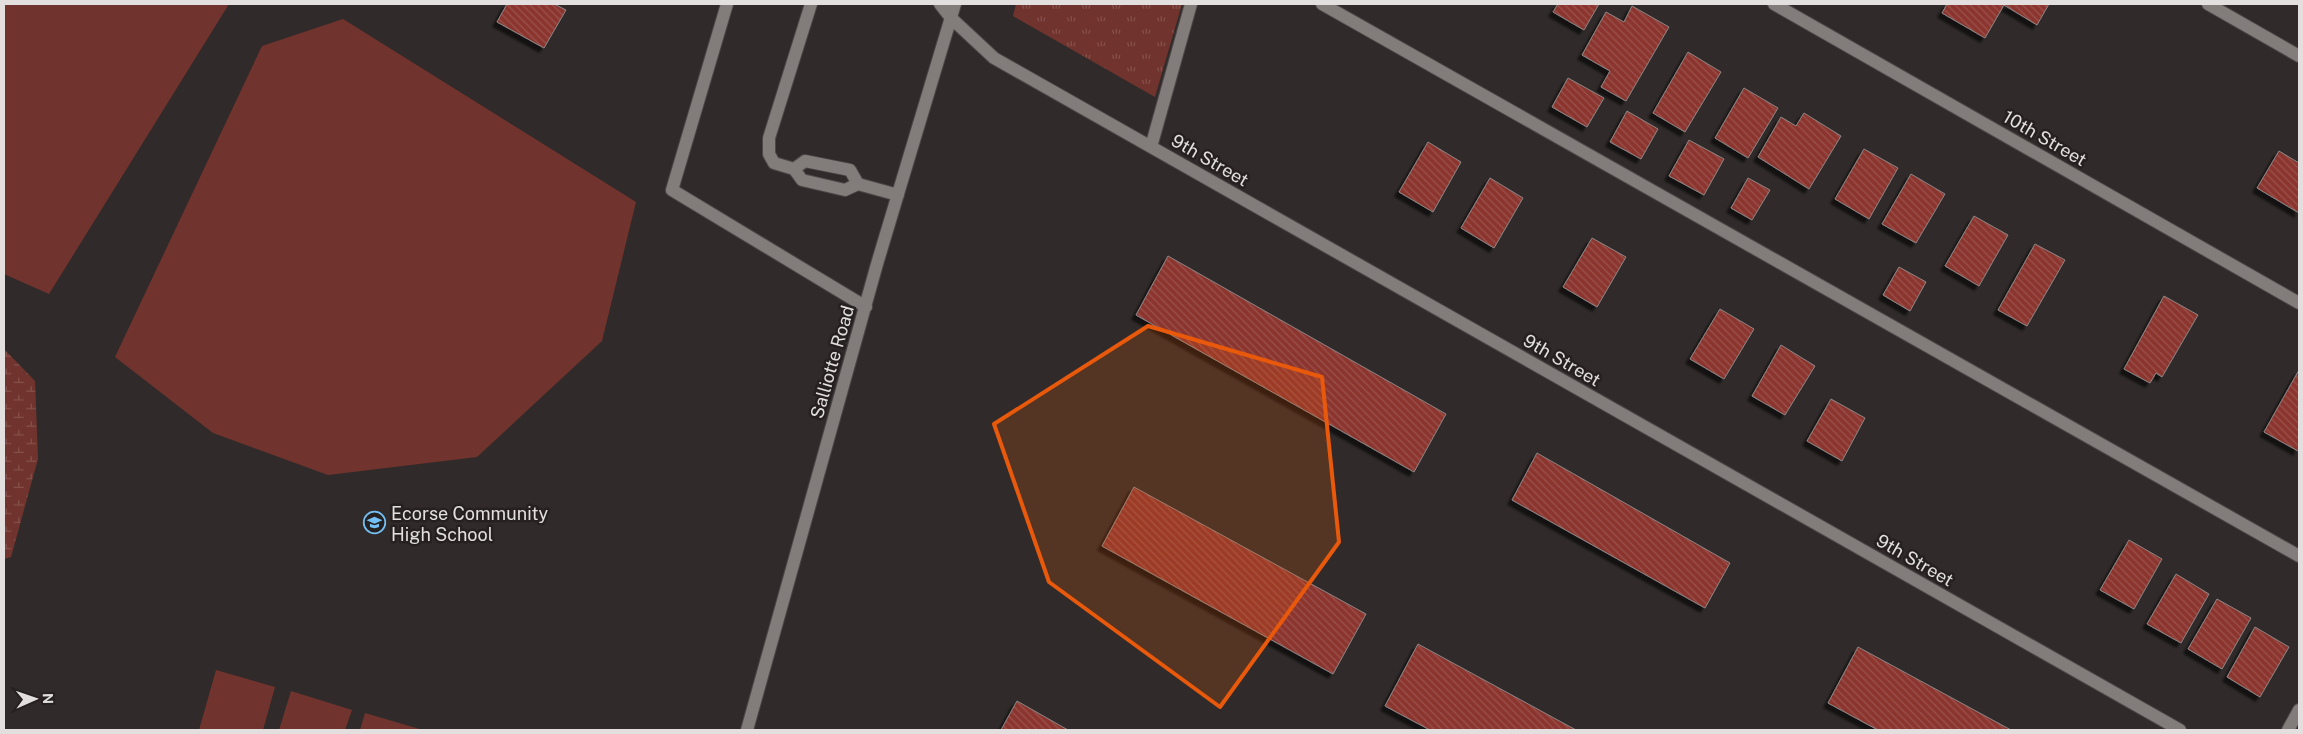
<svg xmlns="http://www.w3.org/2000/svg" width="2303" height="734" font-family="'Public Sans',sans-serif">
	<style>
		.grass { fill: url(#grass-tufts) }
		.wetland { fill: url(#wetland-marsh) }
		.pitch { fill: #71332d }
		.building { fill: url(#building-back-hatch); stroke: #8d8786; filter: url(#shadow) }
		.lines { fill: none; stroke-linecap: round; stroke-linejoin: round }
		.minor-casing { stroke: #4d4848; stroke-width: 14 }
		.minor { stroke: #827c7b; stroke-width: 12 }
		.marked { fill: #e8590c; fill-opacity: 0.2; stroke: #e8590c; stroke-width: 4; stroke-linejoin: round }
		.labels { text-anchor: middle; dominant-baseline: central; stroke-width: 5; stroke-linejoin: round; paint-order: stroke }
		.street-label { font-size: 18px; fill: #e3dfdf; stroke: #262120 }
		.poi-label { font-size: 18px; fill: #e3dfdf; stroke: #262120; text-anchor: start }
	</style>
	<defs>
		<pattern id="grass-tufts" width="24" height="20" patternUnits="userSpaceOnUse" patternTransform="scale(1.25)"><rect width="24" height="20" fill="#71332d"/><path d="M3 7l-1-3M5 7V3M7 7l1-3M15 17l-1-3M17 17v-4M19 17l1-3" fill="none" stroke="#85504b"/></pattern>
		<pattern id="wetland-marsh" width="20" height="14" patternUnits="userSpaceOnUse" patternTransform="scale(1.25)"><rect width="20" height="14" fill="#71332d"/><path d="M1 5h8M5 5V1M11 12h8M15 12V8" fill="none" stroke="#85504b"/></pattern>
		<pattern id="building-back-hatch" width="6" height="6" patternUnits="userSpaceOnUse" patternTransform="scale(1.25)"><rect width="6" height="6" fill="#8b352e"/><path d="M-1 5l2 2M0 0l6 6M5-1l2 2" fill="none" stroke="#9b524c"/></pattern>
		<filter id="shadow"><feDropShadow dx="-4.5" dy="4.5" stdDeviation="1" flood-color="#0009"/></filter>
	</defs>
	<rect width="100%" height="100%" fill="#302b2a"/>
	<path class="grass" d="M 1016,4 L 1182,4 L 1155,97 L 1013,16 Z"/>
	<path class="wetland" d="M 4,349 L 35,381 L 38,459 L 11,557 L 4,559 Z"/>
	<path class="pitch" d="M 4,4 L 229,4 L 49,294 L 4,274 Z
		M 343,19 L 636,202 L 602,341 L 477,457 L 328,475 L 213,433 L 115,357 L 262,46 Z
		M 216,670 L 275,687 L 263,730 L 199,730 Z
		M 291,691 L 352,710 L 345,730 L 279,730 Z
		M 365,713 L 423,730 L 360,730 Z"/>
	<path class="building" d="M 507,4 L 554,4 L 566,10 L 544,48 L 497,22 Z
		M 1558,4 L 1599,4 L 1584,30 L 1553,12 Z
		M 1947,4 L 2049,4 L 2037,25 L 2004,5 L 1985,38 L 1942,13 Z
		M 1632,6 L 1669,27 L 1626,101 L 1601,87 L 1610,71 L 1582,55 L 1606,12 L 1624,22 Z
		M 1688,52 L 1721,72 L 1685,132 L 1653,113 Z
		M 1568,78 L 1604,98 L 1587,127 L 1552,107 Z
		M 1744,88 L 1778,108 L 1748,158 L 1715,138 Z
		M 1627,111 L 1658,129 L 1641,159 L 1610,142 Z
		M 1804,113 L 1841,136 L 1809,189 L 1758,157 L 1781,117 L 1796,126 Z
		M 1689,140 L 1724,159 L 1704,195 L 1669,176 Z
		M 1428,142 L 1461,162 L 1433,212 L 1399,192 Z
		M 1864,149 L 1898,168 L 1869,219 L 1835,199 Z
		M 2279,151 L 2299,163 L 2299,213 L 2257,188 Z
		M 1911,174 L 1945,194 L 1916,243 L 1882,224 Z
		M 1490,178 L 1523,198 L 1494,248 L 1461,228 Z
		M 1748,178 L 1770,190 L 1752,220 L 1731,208 Z
		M 1974,216 L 2008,235 L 1979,286 L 1945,266 Z
		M 1592,238 L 1626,257 L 1597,307 L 1563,287 Z
		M 2035,244 L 2065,260 L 2027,326 L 1998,310 Z
		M 1168,256 L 1446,414 L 1414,472 L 1136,315 Z
		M 1899,267 L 1926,282 L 1910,311 L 1883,295 Z
		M 2164,296 L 2198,315 L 2162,377 L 2156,373 L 2150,383 L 2124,369 Z
		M 1720,309 L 1754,329 L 1724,379 L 1690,359 Z
		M 1781,345 L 1815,366 L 1785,415 L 1752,396 Z
		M 2299,370 L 2299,448 L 2298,451 L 2264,432 Z
		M 1831,399 L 1865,418 L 1842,461 L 1807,441 Z
		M 1537,453 L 1730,563 L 1705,608 L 1512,500 Z
		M 1134,487 L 1366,614 L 1333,674 L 1102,546 Z
		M 2129,540 L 2162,559 L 2134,609 L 2100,590 Z
		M 2176,574 L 2209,594 L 2181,643 L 2147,624 Z
		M 2217,599 L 2251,618 L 2222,669 L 2188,649 Z
		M 2255,627 L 2289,647 L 2260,697 L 2227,677 Z
		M 1418,644 L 1576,730 L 1430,730 L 1385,706 Z
		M 1858,647 L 2011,730 L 1878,730 L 1828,703 Z
		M 1017,701 L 1068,730 L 1001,730 Z"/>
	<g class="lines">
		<defs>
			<path id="minor" d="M 727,4 L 672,190 L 866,307
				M 811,4 L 769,138 L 769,154 L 774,163 L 794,169 L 802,180 L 845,190 L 858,184 L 898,195
				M 940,4 L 951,18 L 994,58 L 2180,730
				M 1322,4 L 2299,556
				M 1774,4 L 2299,303
				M 2208,4 L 2299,56
				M 1151,147 L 1191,4
				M 794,169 L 805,161 L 850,170 L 858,184
				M 747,730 L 877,264 L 955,4
				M 2288,730 L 2299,710"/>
		</defs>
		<use href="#minor" class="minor-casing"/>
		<use href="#minor" class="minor"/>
	</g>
	<path class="marked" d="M 1148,326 L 1322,377 L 1339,542 L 1220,707 L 1049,582 L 994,424 Z"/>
	<defs>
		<symbol id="school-ring" viewBox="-11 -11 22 22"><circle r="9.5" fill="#262120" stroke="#74c0f6" stroke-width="1.5"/><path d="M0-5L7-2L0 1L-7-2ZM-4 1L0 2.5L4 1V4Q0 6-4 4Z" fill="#74c0f6"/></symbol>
	</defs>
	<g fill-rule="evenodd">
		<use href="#school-ring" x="362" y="510" width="25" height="25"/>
	</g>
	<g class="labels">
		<g class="street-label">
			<text transform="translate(2045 138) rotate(30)">10th Street</text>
			<text transform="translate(1210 160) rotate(30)">9th Street</text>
			<text transform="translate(1562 360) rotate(30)">9th Street</text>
			<text transform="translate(832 362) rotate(-74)">Salliotte Road</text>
			<text transform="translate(1915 560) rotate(30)">9th Street</text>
		</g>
		<g class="poi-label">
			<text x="391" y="513">Ecorse Community<tspan x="391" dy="21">High School</tspan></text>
		</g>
	</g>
	<rect width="2303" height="734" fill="none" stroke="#e3dfdf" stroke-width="10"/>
	<g transform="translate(35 699) rotate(88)" stroke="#262120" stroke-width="4" paint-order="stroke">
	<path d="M0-4L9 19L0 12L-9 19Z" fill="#e3dfdf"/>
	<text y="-8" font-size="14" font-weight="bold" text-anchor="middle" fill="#e3dfdf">N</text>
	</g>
</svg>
